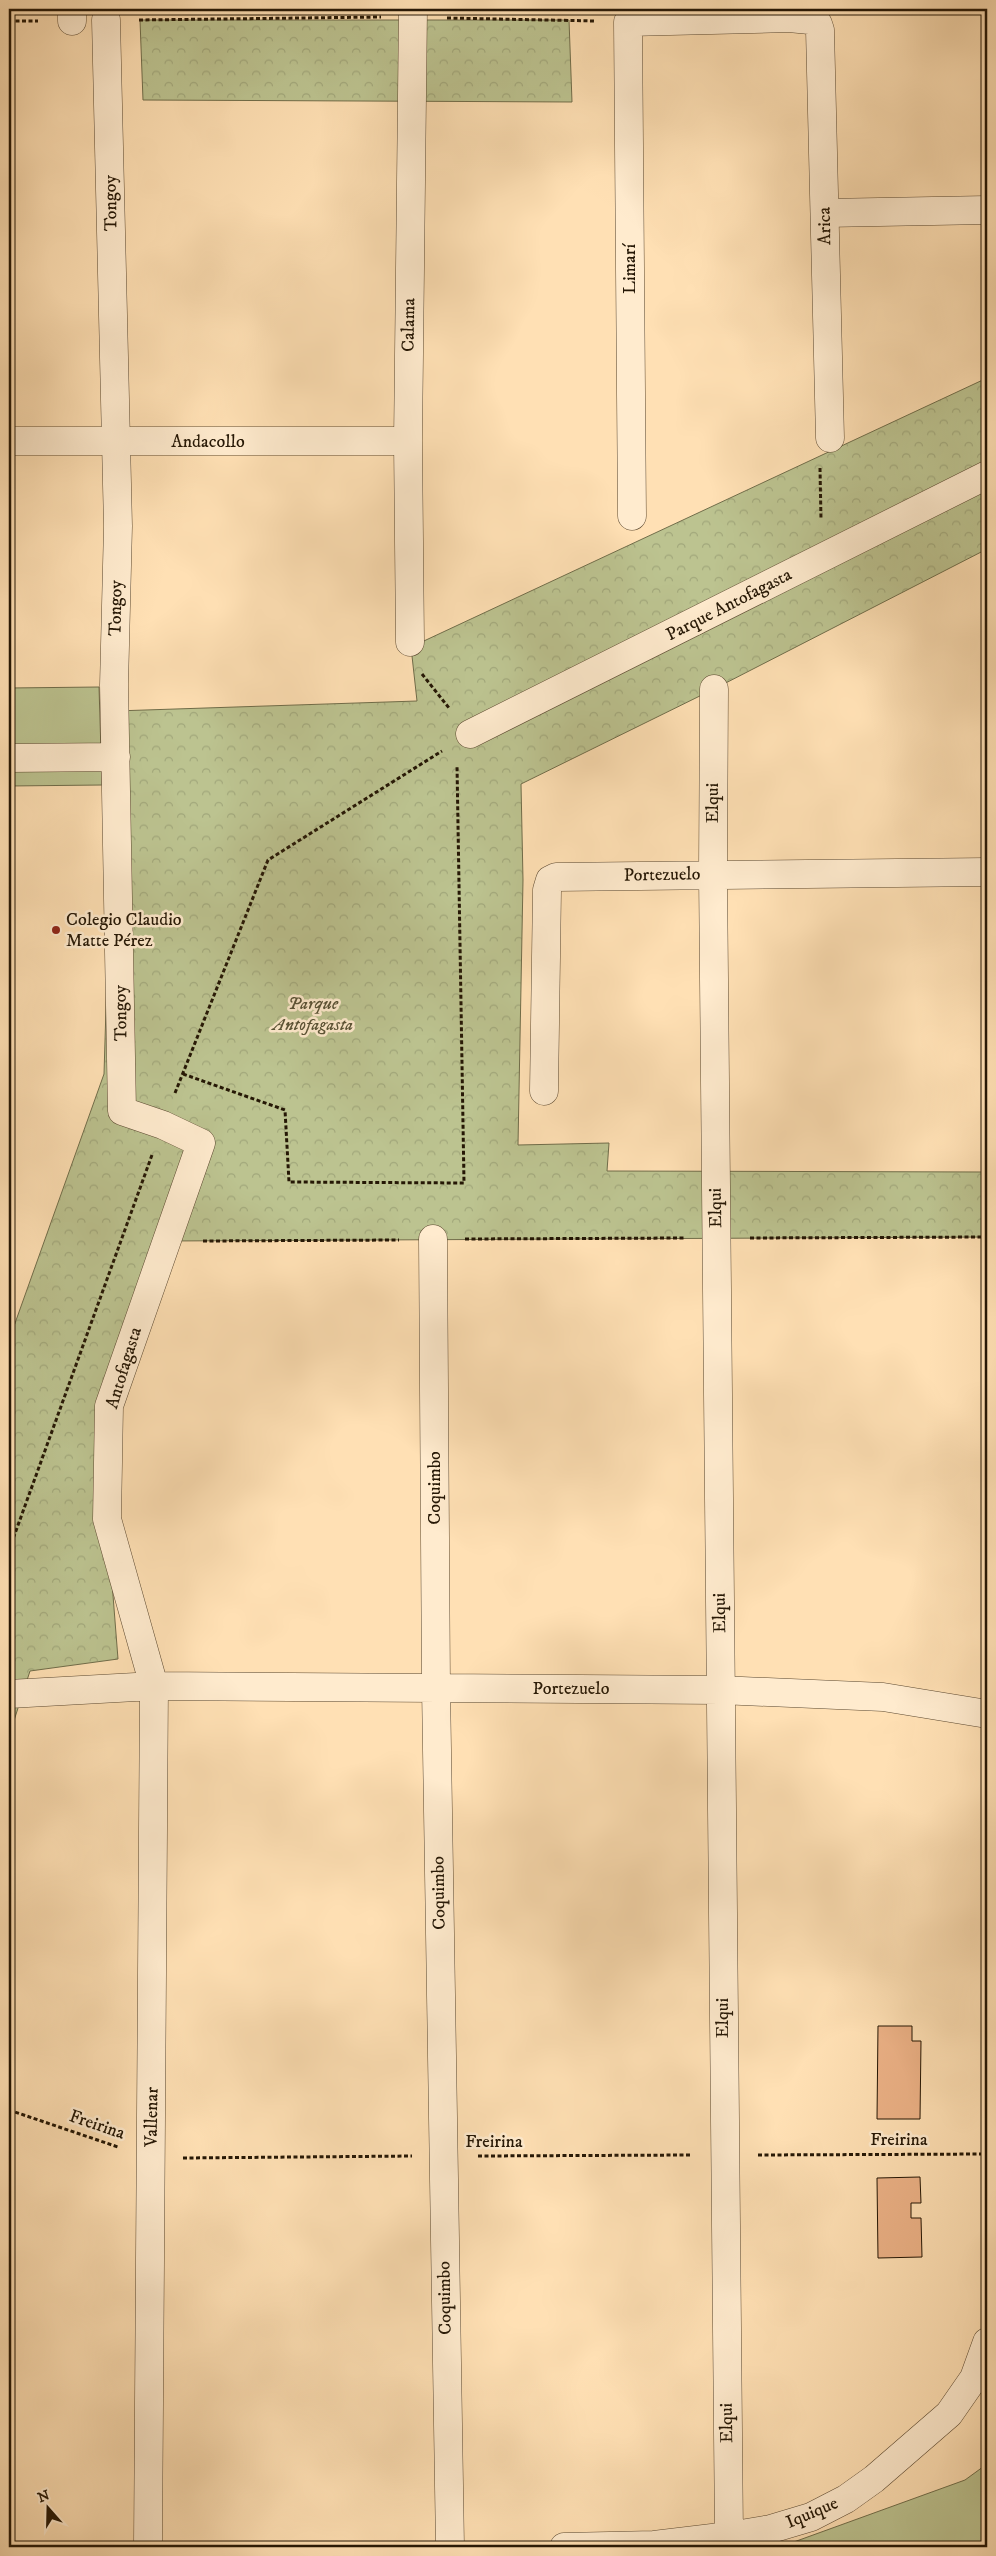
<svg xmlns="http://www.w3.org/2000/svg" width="996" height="2556" font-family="'IM FELL DW Pica',serif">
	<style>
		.grass { fill: #bcc390; stroke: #706d4a }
		.park { fill: url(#park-crowns); stroke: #706d4a }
		.building { fill: #ecb287; stroke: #251705 }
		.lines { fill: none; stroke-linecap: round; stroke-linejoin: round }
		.street-casing { stroke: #5c4931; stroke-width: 29 }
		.path { stroke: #251705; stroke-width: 3; stroke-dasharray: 4 2.5; stroke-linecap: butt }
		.street { stroke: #ffebce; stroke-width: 28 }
		.poi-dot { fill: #8f2418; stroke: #ffebce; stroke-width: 2 }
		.labels { text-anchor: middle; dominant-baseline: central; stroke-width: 5; stroke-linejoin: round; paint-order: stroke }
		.street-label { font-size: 18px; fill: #251705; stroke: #ffebce }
		.poi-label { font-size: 18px; fill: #251705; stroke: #ffebce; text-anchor: start }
		.park-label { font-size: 18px; font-style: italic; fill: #5a5336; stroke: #ffebce }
	</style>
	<defs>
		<pattern id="park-crowns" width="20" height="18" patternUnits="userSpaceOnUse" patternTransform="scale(1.25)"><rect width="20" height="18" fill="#bcc390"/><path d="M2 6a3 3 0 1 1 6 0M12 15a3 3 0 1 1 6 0" fill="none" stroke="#a1a77b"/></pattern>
	</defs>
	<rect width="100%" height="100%" fill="#ffe0b4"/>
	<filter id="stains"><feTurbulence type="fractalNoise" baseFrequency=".004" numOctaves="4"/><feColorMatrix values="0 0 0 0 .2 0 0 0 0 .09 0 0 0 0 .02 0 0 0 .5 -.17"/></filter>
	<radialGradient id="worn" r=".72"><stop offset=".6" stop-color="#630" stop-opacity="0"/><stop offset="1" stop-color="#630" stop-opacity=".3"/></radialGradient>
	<path class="grass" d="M 99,687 L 102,785 L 9,786 L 9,688 Z
		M 987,2464 L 987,2547 L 780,2547 L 965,2480 Z"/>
	<path class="park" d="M 140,20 L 569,20 L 572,102 L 143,100 Z
		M 987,378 L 987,549 L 714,689 L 521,784 L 523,880 L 518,1145 L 609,1143 L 607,1171 L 987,1172 L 987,1237 L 167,1241 L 109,1406 L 107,1519 L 118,1659 L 30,1671 L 9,1736 L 9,1340 L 104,1074 L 115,711 L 417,701 L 411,647 Z"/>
	<path class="building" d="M 878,2026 L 912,2026 L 912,2041 L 921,2041 L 920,2119 L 877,2119 Z
		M 920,2177 L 921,2203 L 911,2203 L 911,2218 L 921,2218 L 922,2257 L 878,2258 L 877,2178 Z"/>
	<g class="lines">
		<defs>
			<path id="street" d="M 72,9 L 72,21
				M 106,20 L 118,526 L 114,685 L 122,1111 L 163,1125 L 201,1143 L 109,1406 L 107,1519 L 154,1686 L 148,2547
				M 825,213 L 987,210
				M 9,441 L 408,441
				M 632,516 L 628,22 L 789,18 L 810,20 L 818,24 L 820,30 L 830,438
				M 410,642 L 408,441 L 413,9
				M 714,689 L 713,874 L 729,2536
				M 470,734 L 987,475
				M 9,758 L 116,757
				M 544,1091 L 547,890 L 550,880 L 556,877 L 987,872
				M 433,1239 L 436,1688 L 450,2547
				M 9,1694 L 154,1686 L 720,1690 L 883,1697 L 987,1714
				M 564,2547 L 654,2545 L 729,2536 L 771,2529 L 811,2517 L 846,2499 L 874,2479 L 949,2414 L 974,2378 L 987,2342"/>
		</defs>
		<use href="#street" class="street-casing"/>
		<path class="path" d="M 447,18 L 596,21
			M 139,20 L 381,17
			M 9,21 L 38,21
			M 820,468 L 821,520
			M 422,674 L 449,708
			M 183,1074 L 285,1110 L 289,1182 L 464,1183 L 457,765
			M 175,1093 L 268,860 L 442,751
			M 750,1238 L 987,1237
			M 465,1239 L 684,1238
			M 203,1241 L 399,1240
			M 9,1550 L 152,1155
			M 9,2110 L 118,2147
			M 758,2155 L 987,2154
			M 478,2156 L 692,2155
			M 183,2158 L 412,2156"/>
		<use href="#street" class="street"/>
	</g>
	<circle class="poi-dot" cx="56" cy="930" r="5"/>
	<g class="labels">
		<g class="street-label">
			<text transform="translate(111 203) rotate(-91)">Tongoy</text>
			<text transform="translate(825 226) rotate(-91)">Arica</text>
			<text transform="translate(630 269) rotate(-90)">Limarí</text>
			<text transform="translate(409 325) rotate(-89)">Calama</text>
			<text x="208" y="442">Andacollo</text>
			<text transform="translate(729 605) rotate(-27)">Parque Antofagasta</text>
			<text transform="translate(116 608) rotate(-89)">Tongoy</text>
			<text transform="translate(713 803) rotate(-90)">Elqui</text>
			<text transform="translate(662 875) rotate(-1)">Portezuelo</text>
			<text transform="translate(121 1013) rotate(-91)">Tongoy</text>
			<text transform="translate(716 1208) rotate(-91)">Elqui</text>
			<text transform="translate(124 1368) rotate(-73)">Antofagasta</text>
			<text transform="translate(435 1488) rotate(-90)">Coquimbo</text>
			<text transform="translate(720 1613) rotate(-91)">Elqui</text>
			<text x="571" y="1689">Portezuelo</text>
			<text transform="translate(439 1893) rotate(-91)">Coquimbo</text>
			<text transform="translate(723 2018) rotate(-90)">Elqui</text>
			<text transform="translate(152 2117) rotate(-89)">Vallenar</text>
			<text transform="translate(97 2125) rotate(19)">Freirina</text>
			<text x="899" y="2140">Freirina</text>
			<text x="494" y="2142">Freirina</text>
			<text transform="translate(445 2298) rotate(-91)">Coquimbo</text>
			<text transform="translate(727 2423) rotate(-91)">Elqui</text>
			<text transform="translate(812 2513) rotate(-23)">Iquique</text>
		</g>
		<g class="poi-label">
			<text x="66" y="920">Colegio Claudio<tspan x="66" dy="21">Matte Pérez</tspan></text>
		</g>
		<g class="park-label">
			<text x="313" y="1004">Parque<tspan x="313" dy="21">Antofagasta</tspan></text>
		</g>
	</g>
	<rect width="996" height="2556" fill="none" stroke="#ffe0b4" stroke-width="30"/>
	<rect x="10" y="10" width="976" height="2536" fill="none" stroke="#251705" stroke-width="2.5"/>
	<rect x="15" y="15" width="966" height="2526" fill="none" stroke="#251705"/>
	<g transform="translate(48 2508) rotate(340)" stroke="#ffebce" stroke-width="4" paint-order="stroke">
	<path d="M0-4L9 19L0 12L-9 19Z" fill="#251705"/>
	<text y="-8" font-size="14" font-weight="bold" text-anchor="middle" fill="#251705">N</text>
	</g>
	<rect width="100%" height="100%" filter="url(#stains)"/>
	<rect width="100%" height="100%" fill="url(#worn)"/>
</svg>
